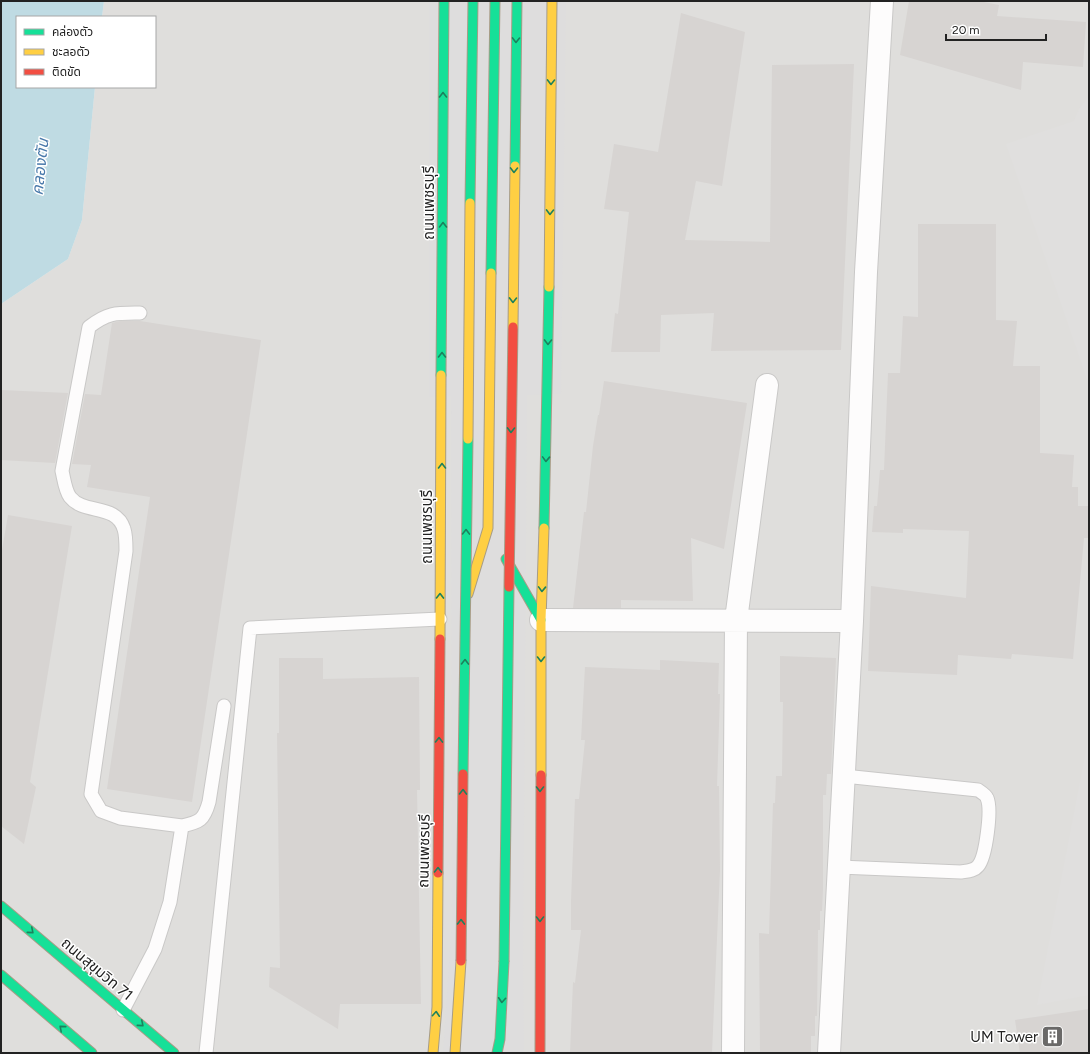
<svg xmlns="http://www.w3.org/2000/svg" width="1090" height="1054" font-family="Figtree,'Noto Sans Thai',sans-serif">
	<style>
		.residential { fill: #dfdedc }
		.parking { fill: #e0dfde }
		.water { fill: #bfdbe3 }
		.pier { fill: #dedddd }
		.building { fill: #d7d4d2 }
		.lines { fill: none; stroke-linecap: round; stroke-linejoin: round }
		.lane-casing { stroke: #c9c8c7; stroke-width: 15 }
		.street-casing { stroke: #c9c8c7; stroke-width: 24 }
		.fast-casing { stroke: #a79c86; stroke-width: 11 }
		.slow-casing { stroke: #a79c86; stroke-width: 11 }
		.jam-casing { stroke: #a79c86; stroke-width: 11 }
		.lane { stroke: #fdfcfc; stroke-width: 13 }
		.street { stroke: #fdfcfc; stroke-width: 22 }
		.fast { stroke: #16e098; stroke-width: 9 }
		.slow { stroke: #ffcf43; stroke-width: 9 }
		.jam { stroke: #f24e42; stroke-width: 9 }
		.fast-bridge-casing { stroke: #a79c86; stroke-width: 11; stroke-linecap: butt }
		.slow-bridge-casing { stroke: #a79c86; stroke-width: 11; stroke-linecap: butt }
		.jam-bridge-casing { stroke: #a79c86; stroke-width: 11; stroke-linecap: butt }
		.fast-bridge { stroke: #16e098; stroke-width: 9 }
		.slow-bridge { stroke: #ffcf43; stroke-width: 9 }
		.jam-bridge { stroke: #f24e42; stroke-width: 9 }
		.oneway { stroke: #1c815d }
		.labels { text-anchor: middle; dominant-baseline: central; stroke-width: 3; stroke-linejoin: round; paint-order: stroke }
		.street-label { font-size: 15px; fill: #222; stroke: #fff }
		.poi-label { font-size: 15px; fill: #222; stroke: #fff; text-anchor: end }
		.water-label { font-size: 16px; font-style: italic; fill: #4a7aab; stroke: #fff }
	</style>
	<rect width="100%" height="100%" fill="#f0eeeb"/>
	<path class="residential" d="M 104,1 L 1089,1 L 1089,1053 L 1,1053 L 1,304 L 68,259 L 82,220 L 95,87 L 155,87 L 155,17 L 102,17 Z"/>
	<path class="parking" d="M 1089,96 L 1089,385 L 1006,144 L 1074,121 L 1079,109 Z
		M 1089,735 L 1089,995 L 1037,1005 Z"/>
	<path class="water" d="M 1,1 L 104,1 L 102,17 L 17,17 L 17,87 L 95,87 L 82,220 L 68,259 L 1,304 Z"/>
	<path class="pier" d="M 429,1 L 566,1 L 561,394 L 527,395 L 523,963 L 524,1053 L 443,1053 L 452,918 L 451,396 L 429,397 Z"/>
	<path class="building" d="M 909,1 L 979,1 L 999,5 L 997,16 L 1086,22 L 1083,67 L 1023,62 L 1021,90 L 900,55 Z
		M 681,13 L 745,32 L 722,186 L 696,181 L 685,240 L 770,242 L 772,65 L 854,64 L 841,350 L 711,351 L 714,313 L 661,315 L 660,352 L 611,352 L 615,313 L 618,314 L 629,212 L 604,209 L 614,144 L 658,152 Z
		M 918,224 L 996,224 L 996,320 L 1017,321 L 1013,366 L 1040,366 L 1040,453 L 1074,455 L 1072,487 L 1078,487 L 1078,506 L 1089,506 L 1089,538 L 1084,538 L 1073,659 L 1012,654 L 1011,659 L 958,655 L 957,675 L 868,671 L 871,586 L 966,598 L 969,531 L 903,529 L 903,533 L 872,532 L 874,506 L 877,506 L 880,470 L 884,470 L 888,373 L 900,373 L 903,316 L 918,317 Z
		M 120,321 L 140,321 L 261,340 L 192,802 L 107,789 L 150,497 L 87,487 L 91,465 L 72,464 L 85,394 L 101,395 L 112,323 Z
		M 604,381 L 747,403 L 724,549 L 691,538 L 693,601 L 621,600 L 621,608 L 573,608 L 584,512 L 586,512 L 593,446 L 598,415 L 599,415 Z
		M 1,390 L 68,393 L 55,463 L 1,460 Z
		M 8,515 L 72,526 L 30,782 L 36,787 L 24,844 L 1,826 L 1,556 Z
		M 780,656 L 836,658 L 831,774 L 827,774 L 826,795 L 823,795 L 823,889 L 822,911 L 820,911 L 820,930 L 818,930 L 817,1016 L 815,1016 L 815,1036 L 811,1036 L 811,1053 L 760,1053 L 759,933 L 769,934 L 773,803 L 775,803 L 776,776 L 782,776 L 783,702 L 780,702 Z
		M 279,658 L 323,658 L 323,679 L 419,677 L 420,790 L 417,790 L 421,1004 L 340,1004 L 338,1029 L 269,987 L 270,967 L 280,968 L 277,733 L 279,733 Z
		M 660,660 L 719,663 L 718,694 L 720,694 L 717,786 L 719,786 L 720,870 L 712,1053 L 570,1053 L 573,982 L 575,983 L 581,930 L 571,930 L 571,901 L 575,799 L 579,799 L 585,740 L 581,740 L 585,667 L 660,670 Z
		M 1089,1009 L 1089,1053 L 1020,1053 L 1015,1020 Z"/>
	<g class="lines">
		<defs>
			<path id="lane" d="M 182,826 C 200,822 204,820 209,802 L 224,706
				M 839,867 L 961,872 C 967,871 974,871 978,866 C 986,857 992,809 987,798 C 986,795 981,792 978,790 L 844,776
				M 123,1010 L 155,949 L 170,902 L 182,826 L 120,818 L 101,811 L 91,794 L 126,551 C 126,544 126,535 124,529 C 116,503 84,515 70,497 C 65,490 64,479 62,471 L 89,327 C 108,312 117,313 140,313
				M 206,1053 L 250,628 L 440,619"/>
			<path id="street" d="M 541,620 L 852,621 L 829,1053
				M 852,621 L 866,272 L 882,1
				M 733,1053 L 736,620 L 767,385"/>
			<path id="fast" d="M 491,273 L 495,1
				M 441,375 L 444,1
				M 544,528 L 549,287
				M 506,559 L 541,620
				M 1,906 L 174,1053
				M 1,975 L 92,1053
				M 497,1053 L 500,1039 L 504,962"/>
			<path id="slow" d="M 549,287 L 552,1
				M 468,594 L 488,528 L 491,273
				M 440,639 L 441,375
				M 541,775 L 541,620 L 544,528
				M 433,1053 L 437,1007 L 438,873
				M 455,1053 L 461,961"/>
			<path id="jam" d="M 438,873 L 440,639
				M 540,1053 L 541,775"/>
		</defs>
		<use href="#lane" class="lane-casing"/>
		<use href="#street" class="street-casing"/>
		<use href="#fast" class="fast-casing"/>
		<use href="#slow" class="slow-casing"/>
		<use href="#jam" class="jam-casing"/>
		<use href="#lane" class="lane"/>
		<use href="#street" class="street"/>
		<use href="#fast" class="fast"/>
		<use href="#slow" class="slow"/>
		<use href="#jam" class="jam"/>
		<defs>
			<path id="fast-bridge" d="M 515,166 L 517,1
				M 470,203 L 473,1
				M 463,774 L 468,439
				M 504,962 L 509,587"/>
			<path id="slow-bridge" d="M 513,327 L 515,166
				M 468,439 L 470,203"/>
			<path id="jam-bridge" d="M 509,587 L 513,327
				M 461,961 L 463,774"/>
		</defs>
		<use href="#fast-bridge" class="fast-bridge-casing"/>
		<use href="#slow-bridge" class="slow-bridge-casing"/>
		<use href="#jam-bridge" class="jam-bridge-casing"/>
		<use href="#fast-bridge" class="fast-bridge"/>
		<use href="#slow-bridge" class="slow-bridge"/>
		<use href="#jam-bridge" class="jam-bridge"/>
	</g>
	<defs><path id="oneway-chevron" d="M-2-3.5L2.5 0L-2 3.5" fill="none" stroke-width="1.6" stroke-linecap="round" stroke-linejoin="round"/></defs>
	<g class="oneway">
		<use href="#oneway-chevron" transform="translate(516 40) rotate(91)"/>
		<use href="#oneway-chevron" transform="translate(551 82) rotate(91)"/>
		<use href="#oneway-chevron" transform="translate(443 95) rotate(-90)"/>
		<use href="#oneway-chevron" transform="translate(514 170) rotate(91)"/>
		<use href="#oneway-chevron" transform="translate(550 212) rotate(91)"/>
		<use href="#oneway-chevron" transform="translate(443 225) rotate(-90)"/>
		<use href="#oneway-chevron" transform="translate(513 300) rotate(91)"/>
		<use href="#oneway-chevron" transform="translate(548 342) rotate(91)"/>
		<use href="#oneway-chevron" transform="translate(442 355) rotate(-90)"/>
		<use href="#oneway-chevron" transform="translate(511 430) rotate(91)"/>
		<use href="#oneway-chevron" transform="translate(546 459) rotate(92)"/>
		<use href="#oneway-chevron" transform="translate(442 466) rotate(-90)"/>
		<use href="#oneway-chevron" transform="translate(466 532) rotate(-89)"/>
		<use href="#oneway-chevron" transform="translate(542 589) rotate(92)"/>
		<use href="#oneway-chevron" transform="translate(440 596) rotate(-89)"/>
		<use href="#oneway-chevron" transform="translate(541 659) rotate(90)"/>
		<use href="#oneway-chevron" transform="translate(465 662) rotate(-89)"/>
		<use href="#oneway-chevron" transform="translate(439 740) rotate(-89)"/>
		<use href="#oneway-chevron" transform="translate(540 789) rotate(90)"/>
		<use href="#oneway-chevron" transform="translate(463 792) rotate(-89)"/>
		<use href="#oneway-chevron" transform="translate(438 870) rotate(-89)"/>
		<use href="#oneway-chevron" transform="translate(540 919) rotate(90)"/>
		<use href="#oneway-chevron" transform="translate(461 922) rotate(-89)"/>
		<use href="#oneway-chevron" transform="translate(31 931) rotate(40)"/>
		<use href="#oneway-chevron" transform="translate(502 1000) rotate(94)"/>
		<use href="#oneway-chevron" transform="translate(436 1014) rotate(-86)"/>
		<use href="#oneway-chevron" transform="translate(141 1024) rotate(40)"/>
		<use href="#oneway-chevron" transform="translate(62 1028) rotate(-139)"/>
	</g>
	<defs>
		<symbol id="building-square" viewBox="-11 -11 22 22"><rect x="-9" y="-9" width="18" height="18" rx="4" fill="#6a6968" stroke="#fff"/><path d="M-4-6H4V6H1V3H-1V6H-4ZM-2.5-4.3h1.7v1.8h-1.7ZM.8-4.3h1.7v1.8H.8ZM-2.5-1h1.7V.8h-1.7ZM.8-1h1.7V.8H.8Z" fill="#fff"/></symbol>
	</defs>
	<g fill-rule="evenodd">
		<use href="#building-square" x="1040" y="1024" width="25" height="25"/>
	</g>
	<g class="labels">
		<g class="street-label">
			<text transform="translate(429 203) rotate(-90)">ถนนเพชรบุรี</text>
			<text transform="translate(427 527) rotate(-90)">ถนนเพชรบุรี</text>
			<text transform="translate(424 851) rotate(-89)">ถนนเพชรบุรี</text>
			<text transform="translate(97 969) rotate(40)">ถนนสุขุมวิท 71</text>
		</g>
		<g class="poi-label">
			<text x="1038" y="1037">UM Tower</text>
		</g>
		<g class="water-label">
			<text transform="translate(40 167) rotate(-84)">คลองตัน</text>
		</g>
	</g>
	<rect width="1090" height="1054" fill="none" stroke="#222222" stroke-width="4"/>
	<rect x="16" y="16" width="140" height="72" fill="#ffffff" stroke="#a7a7a7"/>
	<rect x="24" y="29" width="20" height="6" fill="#16e098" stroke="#a7a7a7"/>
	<text x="52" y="36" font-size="12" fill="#222222">คล่องตัว</text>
	<rect x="24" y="49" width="20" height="6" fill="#ffcf43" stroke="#a7a7a7"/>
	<text x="52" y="56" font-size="12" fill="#222222">ชะลอตัว</text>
	<rect x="24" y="69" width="20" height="6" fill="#f24e42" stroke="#a7a7a7"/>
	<text x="52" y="76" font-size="12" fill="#222222">ติดขัด</text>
	<path d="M946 34v6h100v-6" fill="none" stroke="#222222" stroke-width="2"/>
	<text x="952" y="34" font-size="12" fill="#222222" stroke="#ffffff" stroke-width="3" paint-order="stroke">20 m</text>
</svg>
